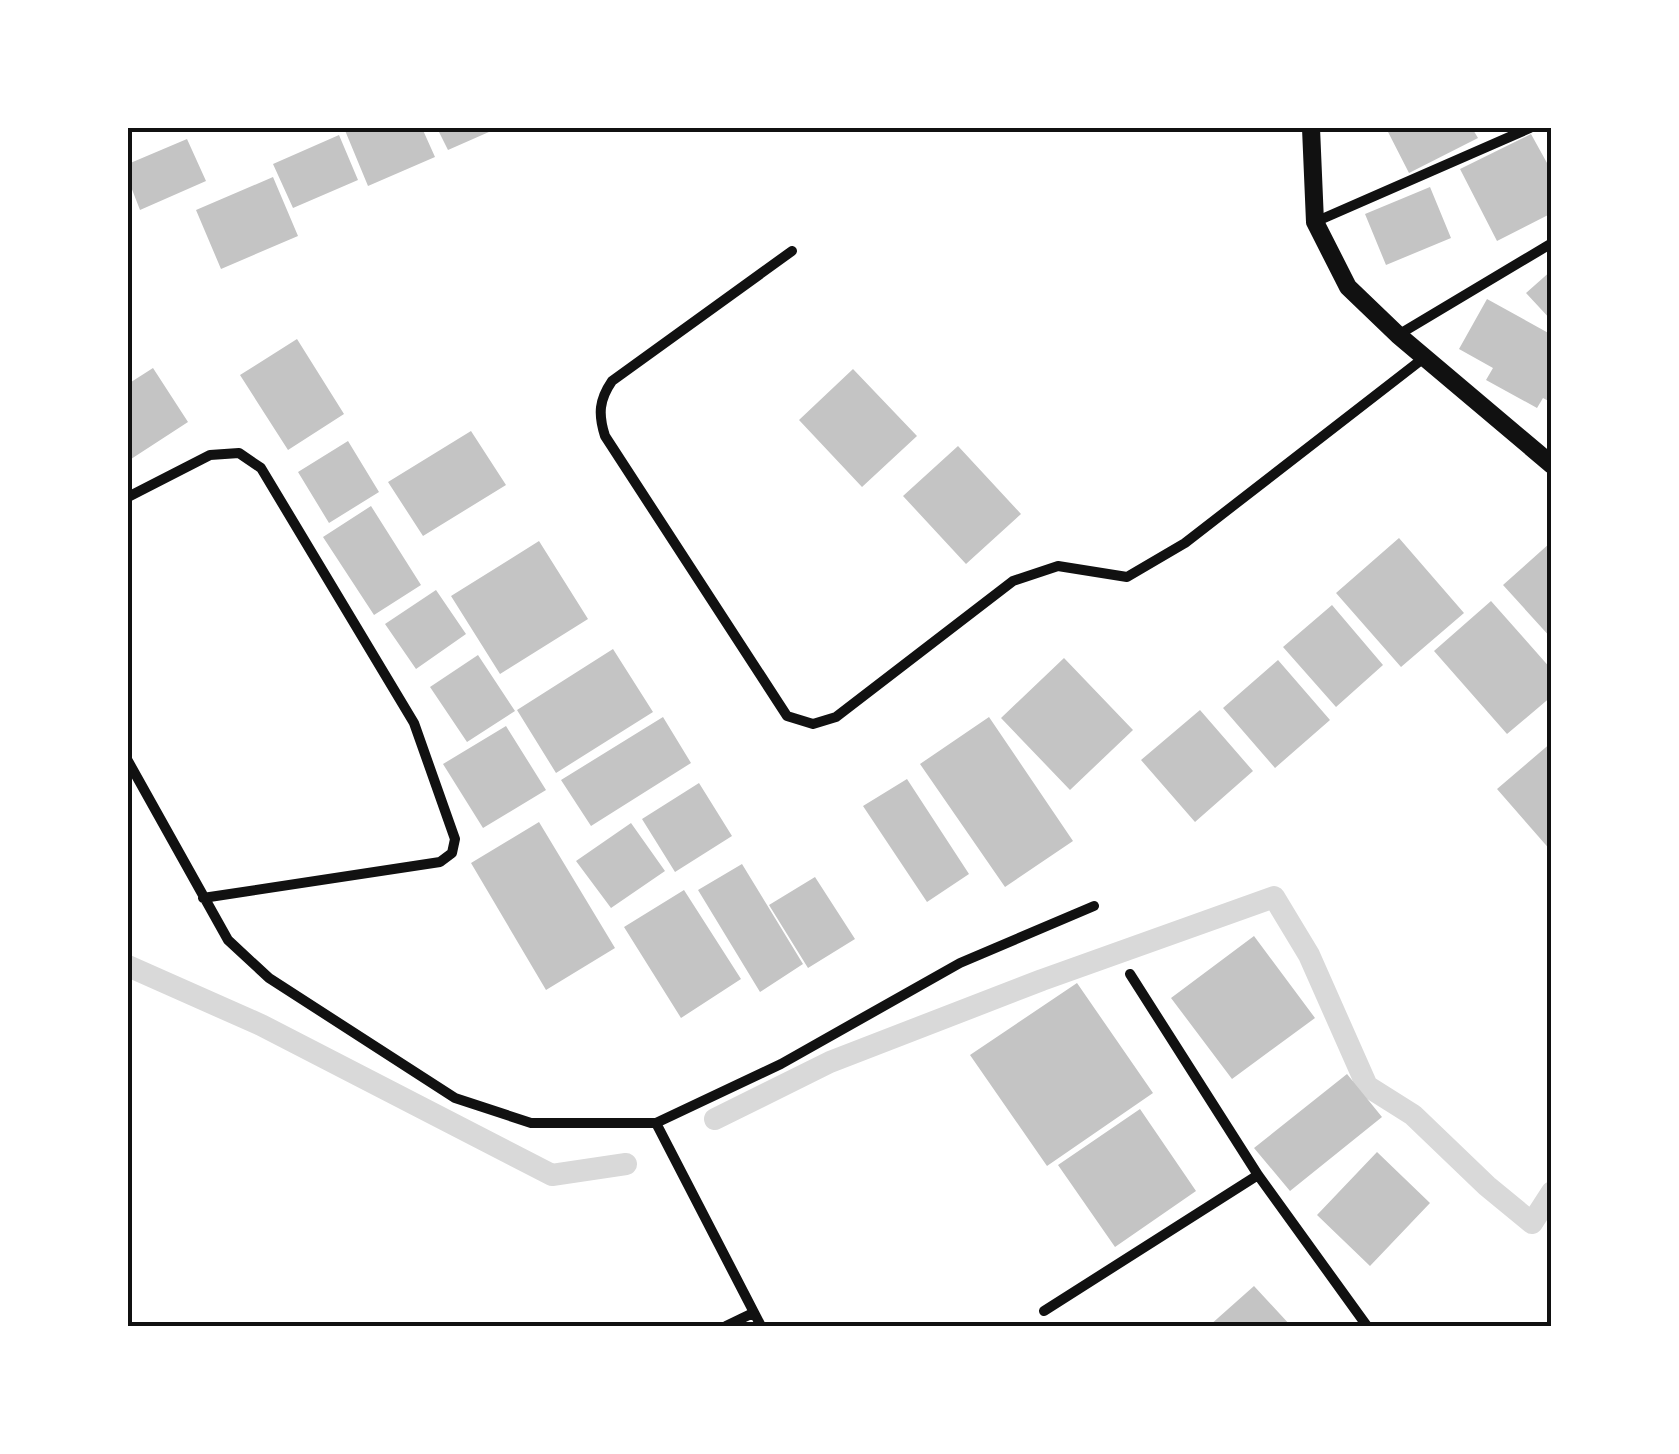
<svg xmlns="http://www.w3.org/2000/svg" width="1679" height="1454" font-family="'Source Serif 4',serif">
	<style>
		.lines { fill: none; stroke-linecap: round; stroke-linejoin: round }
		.stream { stroke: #d9d9d9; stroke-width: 22 }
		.building { fill: #c4c4c4 }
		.minor { stroke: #111; stroke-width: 10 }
		.tertiary { stroke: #111; stroke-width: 18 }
		.neatline { fill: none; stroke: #111; stroke-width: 4 }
	</style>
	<rect width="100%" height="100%" fill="#fff"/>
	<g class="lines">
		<path class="stream" d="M 128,966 L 261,1025 L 552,1175 L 626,1164
			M 715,1119 L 830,1062 L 1042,980 L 1274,897 L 1309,955 L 1367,1086 L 1413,1115 L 1487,1186 L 1532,1223 L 1552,1192"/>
	</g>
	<path class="building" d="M 344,128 L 422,128 L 435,157 L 368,186 Z
		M 437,128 L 498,128 L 448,150 Z
		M 1386,128 L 1472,128 L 1478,138 L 1409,173 Z
		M 1531,134 L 1552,172 L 1552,213 L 1497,241 L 1460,169 Z
		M 339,135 L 358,180 L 293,208 L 273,164 Z
		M 187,139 L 206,181 L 140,210 L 128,179 L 128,164 Z
		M 273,177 L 298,236 L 221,269 L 196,210 Z
		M 1430,187 L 1451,238 L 1386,265 L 1365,214 Z
		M 1552,270 L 1552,321 L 1526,293 Z
		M 1487,299 L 1552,335 L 1552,403 L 1543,398 L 1537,408 L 1486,380 L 1493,368 L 1459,349 Z
		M 297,339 L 344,414 L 288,450 L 240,375 Z
		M 153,368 L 188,422 L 128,461 L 128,384 Z
		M 853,369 L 917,436 L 862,487 L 799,420 Z
		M 471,431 L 506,485 L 423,536 L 388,482 Z
		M 348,441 L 379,492 L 329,523 L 298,472 Z
		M 958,446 L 1021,514 L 966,564 L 903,496 Z
		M 371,506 L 421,585 L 374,615 L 323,537 Z
		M 1399,538 L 1464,613 L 1401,667 L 1336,593 Z
		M 539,541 L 588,619 L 500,674 L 451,596 Z
		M 1550,543 L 1552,545 L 1552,639 L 1503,585 Z
		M 436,590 L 466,634 L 416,669 L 385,624 Z
		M 1491,601 L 1552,670 L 1552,696 L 1507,734 L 1434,651 Z
		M 1332,605 L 1383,665 L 1336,707 L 1283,647 Z
		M 613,649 L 653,712 L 556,773 L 517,710 Z
		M 478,655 L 515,711 L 467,742 L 430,687 Z
		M 1064,658 L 1133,730 L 1070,790 L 1001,718 Z
		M 1278,660 L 1330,720 L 1275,768 L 1223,708 Z
		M 1200,710 L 1253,771 L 1195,822 L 1141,760 Z
		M 663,717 L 691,763 L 591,826 L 561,780 Z
		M 989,717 L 1073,841 L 1005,887 L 920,764 Z
		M 506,726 L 546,790 L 483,828 L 443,764 Z
		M 1552,742 L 1552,852 L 1497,789 Z
		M 907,779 L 969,874 L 927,902 L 863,806 Z
		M 699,783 L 732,836 L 675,872 L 642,819 Z
		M 539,822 L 615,948 L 546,990 L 471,863 Z
		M 631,823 L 665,871 L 611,908 L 576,861 Z
		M 742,864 L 803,964 L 760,992 L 698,890 Z
		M 815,877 L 855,939 L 808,968 L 769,905 Z
		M 684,890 L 741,979 L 681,1018 L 624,927 Z
		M 1254,936 L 1315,1018 L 1232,1079 L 1171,998 Z
		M 1077,983 L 1153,1093 L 1047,1166 L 970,1055 Z
		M 1347,1074 L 1382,1117 L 1290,1191 L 1254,1148 Z
		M 1140,1109 L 1196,1191 L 1115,1247 L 1058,1165 Z
		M 1377,1152 L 1430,1203 L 1370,1266 L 1317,1215 Z
		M 1254,1286 L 1291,1326 L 1209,1326 Z"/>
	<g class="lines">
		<path class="minor" d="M 1315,222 L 1530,128
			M 792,251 L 612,381 C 599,400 598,414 605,436 L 787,716 L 813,724 L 836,717 L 1013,581 L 1058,566 L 1127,577 L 1185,543 L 1425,357
			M 1398,335 L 1552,243
			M 128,497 L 210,455 L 239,453 L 261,468 L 414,723 L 455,839 L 452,853 L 440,862 L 203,898
			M 128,761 L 228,940 L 269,978 L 455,1098 L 531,1123 L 656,1123 L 781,1064 L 960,963 L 1094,906
			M 1130,974 L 1258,1175 L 1367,1326
			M 656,1123 L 761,1326
			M 1044,1311 L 1258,1175
			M 726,1326 L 753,1313"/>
		<path class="tertiary" d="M 1311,128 L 1315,222 L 1348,287 L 1398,335 L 1552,465"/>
	</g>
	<rect width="1679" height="1454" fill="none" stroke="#ffffff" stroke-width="260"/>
	<rect x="130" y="130" width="1419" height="1194" class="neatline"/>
</svg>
